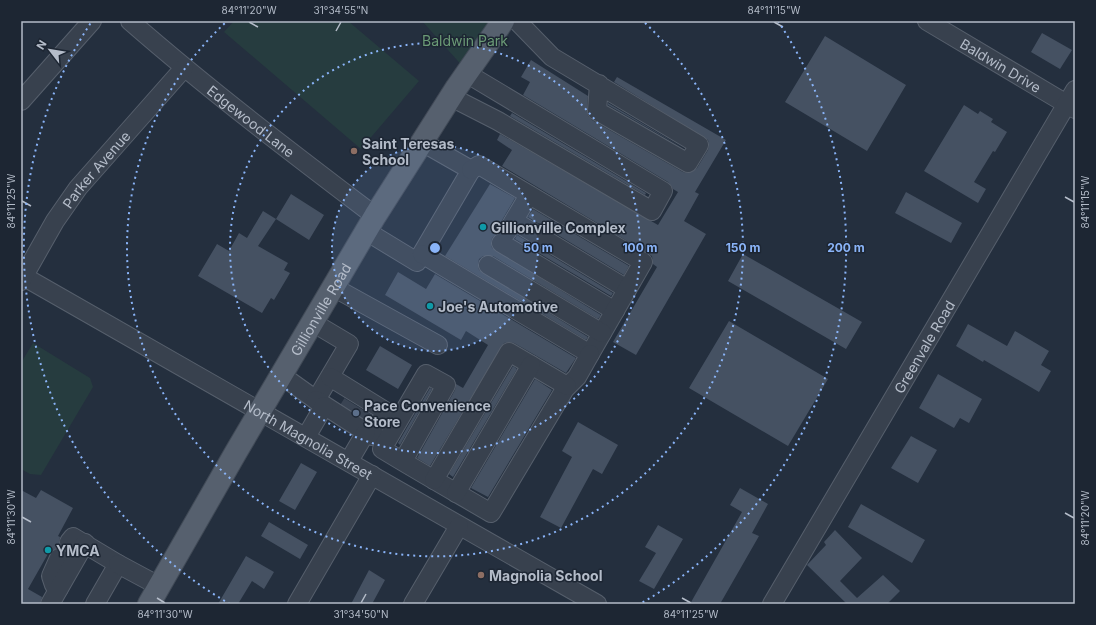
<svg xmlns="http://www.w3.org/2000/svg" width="1096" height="625" font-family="Inter,sans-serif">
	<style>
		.green { fill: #263c3f }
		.building { fill: #455162 }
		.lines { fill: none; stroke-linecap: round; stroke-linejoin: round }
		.minor-tunnel { stroke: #3a4453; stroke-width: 18; stroke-dasharray: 18 9; stroke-linecap: butt }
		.minor-casing { stroke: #565f6c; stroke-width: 20 }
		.major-casing { stroke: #414a57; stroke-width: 24 }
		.minor { stroke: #38414e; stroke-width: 18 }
		.major { stroke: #56606e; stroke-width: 22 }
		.ticks { fill: none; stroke: #b4bcc9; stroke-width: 1.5 }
		.ring { fill: none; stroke: #8ab4f8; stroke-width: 2; stroke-dasharray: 2 4 }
		.education-dot { fill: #8d6e63; stroke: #1d2633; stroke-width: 1.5 }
		.culture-dot { fill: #0f9aa8; stroke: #1d2633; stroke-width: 1.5 }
		.service-dot { fill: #5c6f8a; stroke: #1d2633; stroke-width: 1.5 }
		.labels { text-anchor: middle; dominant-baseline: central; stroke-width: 3; stroke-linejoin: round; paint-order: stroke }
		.park-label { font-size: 14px; fill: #6b9a76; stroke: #1d2633 }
		.street-label { font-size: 14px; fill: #b4bcc9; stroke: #1d2633 }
		.poi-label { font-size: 14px; font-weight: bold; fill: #b4bcc9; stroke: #1d2633; text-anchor: start }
		.centre { fill: #8ab4f8; stroke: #1d2633; stroke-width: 2 }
		.ring-label { font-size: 12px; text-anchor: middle; font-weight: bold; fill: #8ab4f8; stroke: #1d2633; stroke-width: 3; stroke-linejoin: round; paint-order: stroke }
		.neatline { fill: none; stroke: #b4bcc9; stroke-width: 1.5 }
		.ticks-label { font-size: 10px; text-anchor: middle; fill: #b4bcc9 }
	</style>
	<rect width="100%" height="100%" fill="#242f3e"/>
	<path class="green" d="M 234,21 L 348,21 L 419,81 L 361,149 L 224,32 Z
		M 422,21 L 502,21 L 466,70 Z
		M 33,343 L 90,378 L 93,387 L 41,475 L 30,474 L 21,469 L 21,363 Z"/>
	<path class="building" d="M 1042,33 L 1072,50 L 1060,69 L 1031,52 Z
		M 825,36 L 906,85 L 867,151 L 785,102 Z
		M 531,60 L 588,96 L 587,111 L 588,116 L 592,120 L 683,172 L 688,173 L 697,168 L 708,150 L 709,145 L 708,140 L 614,82 L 617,77 L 726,140 L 695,192 L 699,194 L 684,221 L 706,234 L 636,355 L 613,342 L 657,267 L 653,264 L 652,256 L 502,166 L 512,150 L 497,140 L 500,134 L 658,225 L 678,192 L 673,189 L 668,182 L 523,95 L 530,82 L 521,77 Z
		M 608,103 L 685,149 L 608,105 Z
		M 964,105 L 978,114 L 980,111 L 993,119 L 991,122 L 1007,132 L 995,152 L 993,151 L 974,182 L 986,189 L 978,203 L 924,171 Z
		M 512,113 L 646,193 L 645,195 L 510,116 Z
		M 490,184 L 515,198 L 498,227 L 497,234 L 492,238 L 491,243 L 492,248 L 601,315 L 598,319 L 493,256 L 483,256 L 479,259 L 478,264 L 479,270 L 588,337 L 586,340 L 445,256 Z
		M 906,192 L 962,223 L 951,243 L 895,213 Z
		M 291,194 L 324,215 L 309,240 L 276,219 Z
		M 533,209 L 629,266 L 624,275 L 528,217 Z
		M 263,211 L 276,219 L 258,246 L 288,263 L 284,270 L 290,273 L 274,300 L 271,298 L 262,313 L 198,276 L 217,244 L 229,251 L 239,233 L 247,238 Z
		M 517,235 L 613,293 L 611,296 L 515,239 Z
		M 743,254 L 862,322 L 846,349 L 728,281 Z
		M 398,272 L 426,289 L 435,274 L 576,358 L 566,373 L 514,343 L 509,342 L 504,343 L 430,466 L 417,458 L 455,390 L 456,384 L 463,388 L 488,345 L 466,331 L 461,340 L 385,295 Z
		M 729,321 L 828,379 L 788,446 L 689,388 Z
		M 968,324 L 1007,346 L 1015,331 L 1049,351 L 1041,365 L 1051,371 L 1039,392 L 984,360 L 983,362 L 956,346 Z
		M 380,346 L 412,365 L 398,389 L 366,370 Z
		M 513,366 L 517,369 L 453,477 L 449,474 Z
		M 938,374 L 982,399 L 969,423 L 960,418 L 954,428 L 919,408 Z
		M 535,379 L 552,390 L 488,497 L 471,488 Z
		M 430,388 L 432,389 L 400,445 L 398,443 Z
		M 578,422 L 618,445 L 602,474 L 593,469 L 561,528 L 540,517 L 572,457 L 562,451 Z
		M 911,436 L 937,450 L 918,483 L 891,468 Z
		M 301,463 L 317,472 L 295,510 L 279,501 Z
		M 740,488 L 768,504 L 752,533 L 759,536 L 720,604 L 690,604 L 742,512 L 730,505 Z
		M 21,490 L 36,498 L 41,490 L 73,508 L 58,536 L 60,537 L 59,541 L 61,548 L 49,552 L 28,589 L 42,597 L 40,604 L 21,604 Z
		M 861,504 L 925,540 L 912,563 L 848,527 Z
		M 269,522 L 308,545 L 300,559 L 261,536 Z
		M 658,525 L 683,539 L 654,589 L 639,581 L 656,553 L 645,547 Z
		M 835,530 L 862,558 L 840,581 L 857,598 L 883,575 L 900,591 L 887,604 L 847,604 L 807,565 L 826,545 L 824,542 Z
		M 246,556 L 274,572 L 264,589 L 252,581 L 238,604 L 218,604 Z
		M 369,570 L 385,580 L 372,604 L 351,604 Z"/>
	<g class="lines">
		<path class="minor-tunnel" d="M 345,414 L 352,403
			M 360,424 L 367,412"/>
		<defs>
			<g id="minor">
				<path id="s1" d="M 130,21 C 209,90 292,153 375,216"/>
				<path d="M 517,21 L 552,57 L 699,145 L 688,163 L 597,111 L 599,84"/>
				<path id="s2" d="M 927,21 L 1075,109"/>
				<path d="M 451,97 L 498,121 L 652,211 L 663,191 L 466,73"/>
				<path d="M 21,101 L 92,21"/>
				<path d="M 514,221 L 627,289"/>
				<path d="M 366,231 L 417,262 L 471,170 L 422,142"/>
				<path d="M 507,232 L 529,195"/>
				<path d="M 501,243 L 615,311"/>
				<path d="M 422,254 L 590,354 L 643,262 L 479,165 L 471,170"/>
				<path d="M 488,265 L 602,333"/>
				<path id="s3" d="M 21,275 L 597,604"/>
				<path id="s4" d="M 21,281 L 55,221 L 78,188 L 184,68"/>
				<path d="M 333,287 L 438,345"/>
				<path d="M 281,375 L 316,400 L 349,344 L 312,322"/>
				<path d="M 330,377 L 385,411 L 381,420"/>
				<path d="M 316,400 L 372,436 L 374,432"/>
				<path d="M 306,437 L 324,406"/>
				<path d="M 349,461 L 366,432"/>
				<path d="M 403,461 L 446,385 L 426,374 L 382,449 C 418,471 455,492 491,513 L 565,389 L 577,377 L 590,354"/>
				<path d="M 434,480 L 509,352 L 567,386"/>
				<path d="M 456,493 L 531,365"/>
				<path d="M 69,542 L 73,537 L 118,564 L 95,604"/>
				<path d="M 59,558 L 51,576 L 54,585 L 59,588"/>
				<path d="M 118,564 L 159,586"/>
				<path d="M 50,604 L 85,543"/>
				<path d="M 297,604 L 372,475"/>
				<path d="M 413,604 L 459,526"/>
				<path id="s5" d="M 772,604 L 1075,90"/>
			</g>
			<g id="major">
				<path id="s6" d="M 149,604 L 236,452 L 375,216 L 457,87 L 503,21"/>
			</g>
		</defs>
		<use href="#minor" class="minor-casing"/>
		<use href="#major" class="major-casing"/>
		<use href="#minor" class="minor"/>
		<use href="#major" class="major"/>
	</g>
	<path class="ticks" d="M 249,22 L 258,27M 774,22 L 783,27M 336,31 L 341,22M 1065,197 L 1074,202M 22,201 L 31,206M 1065,513 L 1074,518M 22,517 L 31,522M 157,598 L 165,603M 682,598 L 691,603M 361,603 L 366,594"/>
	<circle cx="435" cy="248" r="103" fill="#8ab4f8" fill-opacity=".12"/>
	<g class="ring">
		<circle cx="435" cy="248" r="103"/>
		<circle cx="435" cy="248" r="205"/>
		<path d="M645 23A308 308 0 1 1 225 23"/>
		<path d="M230 604A411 411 0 0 1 92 21M778 21A411 411 0 0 1 640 604"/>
	</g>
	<g class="education-dot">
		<circle cx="354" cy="151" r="4"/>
		<circle cx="481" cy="575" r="4"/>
	</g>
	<g class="culture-dot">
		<circle cx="483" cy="227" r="4"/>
		<circle cx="430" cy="306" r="4"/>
		<circle cx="48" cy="550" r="4"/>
	</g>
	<circle class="service-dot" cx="356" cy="413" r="4"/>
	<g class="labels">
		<g class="park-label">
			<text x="465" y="40">Baldwin Park</text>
		</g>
		<g class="street-label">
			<text stroke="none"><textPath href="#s2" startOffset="86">Baldwin Drive</textPath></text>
			<text stroke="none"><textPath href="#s1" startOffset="157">Edgewood Lane</textPath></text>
			<text stroke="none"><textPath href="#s4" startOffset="135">Parker Avenue</textPath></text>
			<text stroke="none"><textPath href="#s6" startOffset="341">Gillionville Road</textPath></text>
			<text stroke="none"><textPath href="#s5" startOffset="299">Greenvale Road</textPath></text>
			<text stroke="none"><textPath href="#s3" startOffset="331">North Magnolia Street</textPath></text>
		</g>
		<g class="poi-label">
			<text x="362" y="143">Saint Teresas<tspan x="362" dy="16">School</tspan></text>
			<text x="491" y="227">Gillionville Complex</text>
			<text x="438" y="306">Joe's Automotive</text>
			<text x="364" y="405">Pace Convenience<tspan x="364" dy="16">Store</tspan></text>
			<text x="56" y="550">YMCA</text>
			<text x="489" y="575">Magnolia School</text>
		</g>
	</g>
	<circle cx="435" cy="248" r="6" class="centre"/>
	<g class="ring-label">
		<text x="538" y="252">50 m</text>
		<text x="640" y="252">100 m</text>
		<text x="743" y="252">150 m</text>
		<text x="846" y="252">200 m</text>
	</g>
	<rect width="1096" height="625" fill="none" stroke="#1d2633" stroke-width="44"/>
	<g transform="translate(50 50) rotate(301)" stroke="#1d2633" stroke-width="3" paint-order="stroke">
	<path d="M0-3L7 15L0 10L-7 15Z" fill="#b4bcc9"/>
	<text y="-6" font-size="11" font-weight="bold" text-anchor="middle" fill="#b4bcc9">N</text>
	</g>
	<rect x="22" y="22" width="1052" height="581" class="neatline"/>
	<g class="ticks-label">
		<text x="249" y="14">84°11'20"W</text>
		<text x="341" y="14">31°34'55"N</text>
		<text x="774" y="14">84°11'15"W</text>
		<text transform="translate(11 201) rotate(-90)" y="4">84°11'25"W</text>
		<text transform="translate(1085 202) rotate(-90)" y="4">84°11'15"W</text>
		<text transform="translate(11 517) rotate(-90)" y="4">84°11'30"W</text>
		<text transform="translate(1085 518) rotate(-90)" y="4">84°11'20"W</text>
		<text x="165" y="618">84°11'30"W</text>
		<text x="361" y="618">31°34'50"N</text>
		<text x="691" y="618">84°11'25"W</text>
	</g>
</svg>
